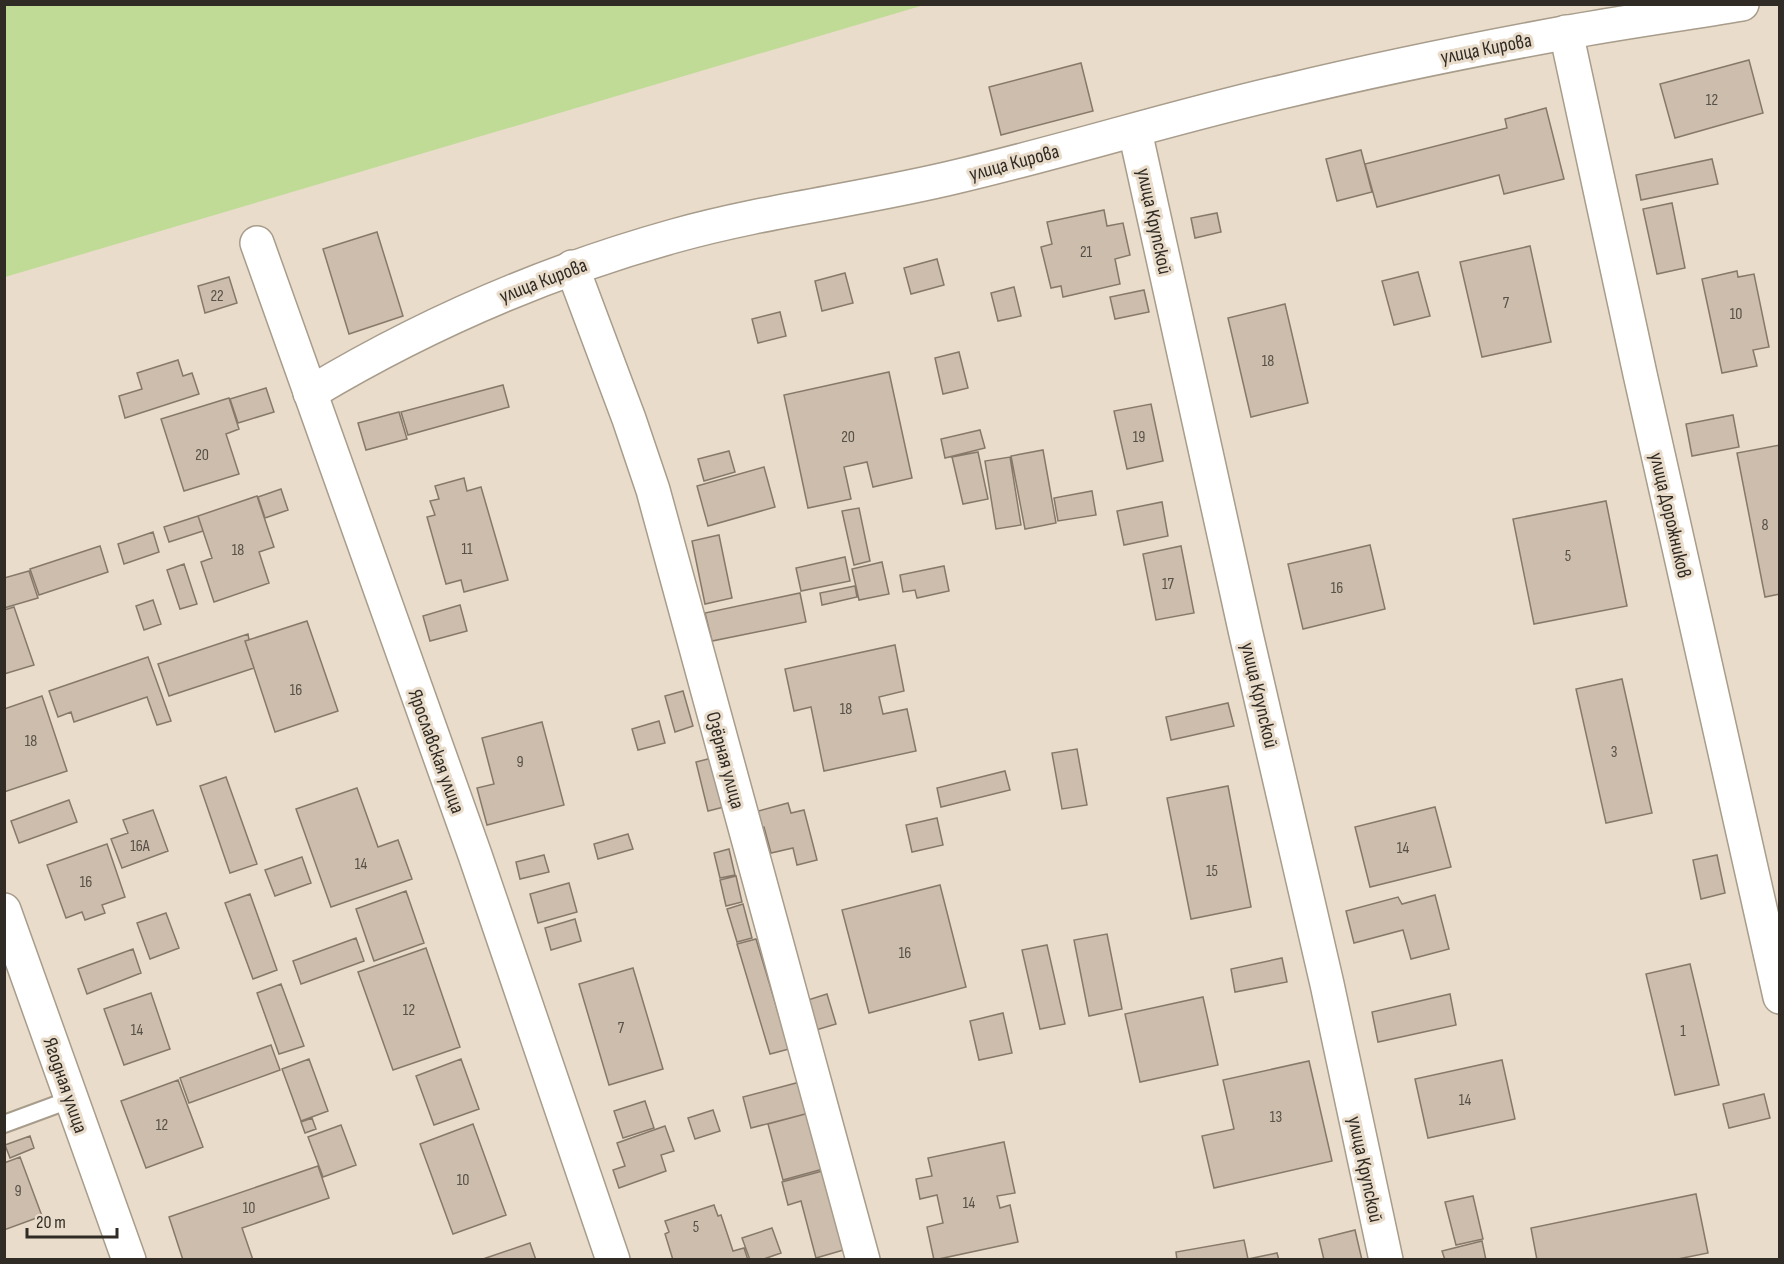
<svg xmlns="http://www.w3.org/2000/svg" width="1784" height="1264" viewBox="0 0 1784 1264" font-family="'Sofia Sans Condensed',sans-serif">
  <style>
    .green { fill: #bfdb96 }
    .building { fill: #ccbdad; stroke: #87796a; stroke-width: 1.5 }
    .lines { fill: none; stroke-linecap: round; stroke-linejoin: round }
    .service-casing { stroke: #a89c8b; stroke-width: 20 }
    .minor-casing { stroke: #a89c8b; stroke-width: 36 }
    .tertiary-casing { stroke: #a89c8b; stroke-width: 36 }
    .service { stroke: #fff; stroke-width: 16 }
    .minor { stroke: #fff; stroke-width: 33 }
    .tertiary { stroke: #fff; stroke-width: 33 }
    .labels { text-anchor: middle; stroke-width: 6; stroke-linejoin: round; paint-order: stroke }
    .number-label { font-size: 16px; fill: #575046 }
    .street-label { font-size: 20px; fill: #302b24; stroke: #e9dcca }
  </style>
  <rect width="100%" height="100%" fill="#e9dcca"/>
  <path class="green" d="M5,4h919v1l-919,272z"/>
  <path class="building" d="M1749,60l14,53 -88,25 -15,-54z
    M1081,63l12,48 -92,24 -12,-48z
    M1546,108l18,71 -60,15 -5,-19 -122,32 -12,-43 142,-36 -2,-9z
    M1361,150l11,42 -35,9 -11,-42z
    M1712,159l6,25 -77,16 -5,-25z
    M1672,203l13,65 -28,6 -14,-65z
    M1104,210l3,16 16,-3 7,32 -15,4 5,25 -57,13 -2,-11 -10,2 -10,-41 11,-3 -5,-22z
    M1217,213l4,19 -26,6 -4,-20z
    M377,232l26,84 -54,18 -26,-85z
    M1530,246l21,96 -69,15 -22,-95z
    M937,259l7,26 -33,9 -7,-26z
    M1737,271l1,6 16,-3 15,73 -16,3 4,16 -35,7 -20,-94z
    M1418,272l12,44 -36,9 -12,-44z
    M845,273l8,30 -31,8 -7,-30z
    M229,277l8,26 -32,10 -7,-27z
    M1014,287l7,29 -23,5 -7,-28z
    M1144,290l5,22 -34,7 -5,-22z
    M1285,304l23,99 -57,14 -23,-99z
    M780,312l6,24 -28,7 -6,-24z
    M959,352l9,36 -25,6 -8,-36z
    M178,360l5,16 9,-3 7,21 -74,24 -6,-22 23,-7 -5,-16z
    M889,372l23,106 -39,9 -6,-25 -23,5 7,32 -43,9 -24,-113z
    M503,385l6,22 -101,28 -7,-23z
    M266,388l8,24 -36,11 -8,-24z
    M229,398l10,31 -13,5 13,40 -55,17 -23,-72z
    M1151,404l12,57 -36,8 -13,-58z
    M399,412l8,27 -41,11 -8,-27z
    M1733,415l6,32 -47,9 -6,-32z
    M980,430l5,18 -40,10 -4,-19z
    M1780,445v149l-15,3 -28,-144z
    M1043,450l13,73 -31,6 -14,-73z
    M729,451l6,21 -31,9 -6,-22z
    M978,452l10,47 -25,5 -11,-47z
    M1010,457l11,68 -25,4 -11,-68z
    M764,467l11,40 -67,19 -11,-40z
    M464,478l3,13 14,-4 27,93 -44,12 -3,-12 -15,4 -19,-67 8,-2 -5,-14 9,-2 -4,-13z
    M281,489l7,21 -23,8 -7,-21z
    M1092,491l4,24 -38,6 -4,-23z
    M257,496l17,51 -15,5 10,31 -55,19 -13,-40 11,-4 -14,-42z
    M1606,501l21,105 -93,18 -21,-105z
    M1162,502l6,34 -44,9 -7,-34z
    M859,508l11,53 -16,4 -12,-54z
    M198,516l5,15 -34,11 -5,-15z
    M153,532l6,20 -35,12 -6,-20z
    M719,535l13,63 -27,6 -13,-63z
    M1370,545l15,64 -82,20 -15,-65z
    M100,546l8,26 -69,23 -9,-26z
    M1181,546l13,67 -38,7 -13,-66z
    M845,557l5,24 -49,10 -5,-23z
    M882,562l7,32 -30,6 -7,-31z
    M184,564l13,40 -17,5 -13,-39z
    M944,566l5,25 -32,7 -2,-8 -12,2 -3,-17z
    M29,571l9,27 -34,10v-30z
    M855,586l2,11 -35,8 -2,-12z
    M800,593l6,29 -94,19 -7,-28z
    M153,600l8,24 -17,6 -8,-24z
    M460,605l7,26 -37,10 -7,-25z
    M14,607l20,58 -30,9v-64z
    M307,621l31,90 -63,21 -30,-91z
    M248,634l1,6 -4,1 9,27 -85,28 -11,-32z
    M895,645l9,46 -25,6 4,17 24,-5 9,42 -92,20 -13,-64 -17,4 -9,-42z
    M148,657l23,64 -14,4 -10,-28 -73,25 -3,-10 -13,5 -9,-26z
    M1622,679l30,134 -46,10 -30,-134z
    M683,691l10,35 -18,6 -10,-36z
    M42,696l25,75 -63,21v-83z
    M1228,703l6,23 -63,14 -5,-23z
    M659,721l6,22 -27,7 -6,-21z
    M542,722l22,83 -77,20 -10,-37 17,-4 -12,-46z
    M1077,749l10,56 -25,4 -10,-56z
    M712,758l12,49 -16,4 -12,-49z
    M1005,771l5,19 -69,17 -4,-19z
    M226,777l31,87 -27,9 -30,-87z
    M1228,786l23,121 -60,12 -24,-121z
    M357,788l21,59 20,-7 14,39 -81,28 -35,-98z
    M69,800l8,22 -58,21 -8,-22z
    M788,803l3,10 13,-3 13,50 -20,5 -4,-17 -22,5 -7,-26 -5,1 -4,-16z
    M1435,807l16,60 -81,20 -15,-60z
    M153,810l15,41 -46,17 -11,-29 17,-6 -5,-13z
    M937,818l6,27 -31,7 -6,-27z
    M628,834l5,15 -35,10 -4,-15z
    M107,844l18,53 -23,8 3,8 -20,7 -3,-8 -16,6 -19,-53z
    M729,849l6,26 -15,3 -6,-25z
    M544,855l5,17 -29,7 -4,-17z
    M1717,855l8,38 -24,6 -8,-39z
    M302,857l9,26 -36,13 -10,-26z
    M736,876l6,26 -16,4 -6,-26z
    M569,883l8,29 -39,11 -8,-29z
    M940,885l26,102 -97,26 -27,-103z
    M406,891l18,52 -50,18 -18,-52z
    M250,894l27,76 -24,9 -28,-76z
    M1435,895l14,54 -38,10 -8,-29 -49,13 -8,-32 52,-14 4,7z
    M743,904l9,34 -15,4 -10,-33z
    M166,913l13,35 -29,11 -13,-36z
    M575,919l6,22 -30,9 -6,-22z
    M1107,934l15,75 -33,7 -15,-76z
    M356,938l8,23 -63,23 -8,-23z
    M756,939l33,110 -19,5 -33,-110z
    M1047,945l18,79 -25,5 -18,-79z
    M426,948l34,99 -67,23 -35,-98z
    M133,949l8,24 -54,21 -9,-25z
    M1282,958l5,24 -52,10 -4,-23z
    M1690,964l29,121 -44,10 -29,-121z
    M633,968l30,101 -54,16 -30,-101z
    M281,984l23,62 -25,8 -22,-61z
    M151,993l19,56 -46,16 -20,-56z
    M827,994l9,30 -20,6 -8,-30z
    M1450,994l6,31 -78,17 -6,-30z
    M1203,997l15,68 -78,17 -15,-68z
    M1003,1013l9,40 -33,7 -9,-39z
    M271,1045l9,25 -91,33 -9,-25z
    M309,1059l19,52 -27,10 -19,-52z
    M461,1059l18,50 -45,16 -18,-49z
    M1502,1060l13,59 -87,19 -13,-59z
    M1309,1061l23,100 -118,27 -12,-52 32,-7 -11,-49z
    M178,1080l25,67 -57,21 -25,-67z
    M800,1082l9,31 -58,15 -8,-31z
    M1764,1094l6,24 -41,10 -6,-24z
    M645,1101l9,27 -31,10 -9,-27z
    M713,1110l7,21 -25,8 -7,-21z
    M809,1113l14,56 -40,11 -15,-56z
    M312,1118l4,11 -11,4 -4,-11z
    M473,1124l33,91 -53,19 -33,-90z
    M341,1125l15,40 -33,12 -15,-40z
    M665,1126l9,25 -13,4 5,16 -47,17 -6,-18 12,-4 -8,-23z
    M30,1136l4,12 -24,10 -5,-13z
    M1004,1142l11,51 -18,3 3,12 10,-3 8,37 -84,18 -7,-33 16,-4 -6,-28 -17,4 -4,-20 16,-3 -4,-18z
    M20,1157l22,59 -38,14v-67z
    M318,1166l11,32 -87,30 11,32h-70l-14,-43z
    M826,1170l21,79 -31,9 -15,-57 -13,4 -6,-23z
    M1696,1194l12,59 -35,7h-136l-6,-32z
    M1473,1196l10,43 -27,6 -11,-43z
    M714,1205l4,11 3,-1 12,36 11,-3 4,12h-75l-8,-26 4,-2 -4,-11z
    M772,1228l9,25 -20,7h-11l-8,-22z
    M1355,1230l7,30h-38l-5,-21z
    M1244,1240l4,19 29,-6 2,7h-102l-1,-8z
    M1482,1241l4,19h-41l-3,-9z
    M530,1243l6,17 -53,-1z"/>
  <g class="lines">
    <defs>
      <path id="service" d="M4,1124l68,-25"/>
      <path id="minor" d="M1566,32l74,342 140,623
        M1135,131l111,503 81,350 59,276
        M257,243l218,612 138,405
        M572,267l57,152 24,71 210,770
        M4,910l125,350"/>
      <path id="tertiary" d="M310,393c115,-69 235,-121 364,-157 93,-26 191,-37 285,-60 110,-26 217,-60 327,-85 92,-22 185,-41 278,-58 59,-11 119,-19 178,-29"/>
    </defs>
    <use href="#service" class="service-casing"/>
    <use href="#minor" class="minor-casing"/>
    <use href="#tertiary" class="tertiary-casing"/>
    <use href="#service" class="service"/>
    <use href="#minor" class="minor"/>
    <use href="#tertiary" class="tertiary"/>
  </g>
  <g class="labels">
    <g class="number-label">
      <text x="1712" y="105">12</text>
      <text x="1086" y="257">21</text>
      <text x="217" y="301">22</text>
      <text x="1506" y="308">7</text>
      <text x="1736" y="319">10</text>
      <text x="1268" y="366">18</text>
      <text x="848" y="442">20</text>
      <text x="1139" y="442">19</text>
      <text x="202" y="460">20</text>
      <text x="1765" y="530">8</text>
      <text x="467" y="554">11</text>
      <text x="238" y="555">18</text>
      <text x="1568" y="561">5</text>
      <text x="1168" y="589">17</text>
      <text x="1337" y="593">16</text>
      <text x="296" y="695">16</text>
      <text x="846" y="714">18</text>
      <text x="31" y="746">18</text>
      <text x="1614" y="757">3</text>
      <text x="520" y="767">9</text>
      <text x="140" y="851">16А</text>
      <text x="1403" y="853">14</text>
      <text x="361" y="869">14</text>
      <text x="1212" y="876">15</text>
      <text x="86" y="887">16</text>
      <text x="905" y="958">16</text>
      <text x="409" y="1015">12</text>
      <text x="621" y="1033">7</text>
      <text x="137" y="1035">14</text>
      <text x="1683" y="1036">1</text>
      <text x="1465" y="1105">14</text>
      <text x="1276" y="1122">13</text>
      <text x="162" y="1130">12</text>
      <text x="463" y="1185">10</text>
      <text x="18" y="1196">9</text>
      <text x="969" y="1208">14</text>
      <text x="249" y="1213">10</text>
      <text x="696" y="1232">5</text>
    </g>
    <g class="street-label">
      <text transform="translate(1486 48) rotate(-11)" y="7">улица Кирова</text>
      <text transform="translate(1014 162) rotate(-15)" y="7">улица Кирова</text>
      <text transform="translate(1155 221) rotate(78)" y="7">улица Крупской</text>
      <text transform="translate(543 280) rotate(-21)" y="7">улица Кирова</text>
      <text transform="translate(1671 515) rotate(77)" y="7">улица Дорожников</text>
      <text transform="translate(1260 695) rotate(77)" y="7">улица Крупской</text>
      <text transform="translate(437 751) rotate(70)" y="7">Ярославская улица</text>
      <text transform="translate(726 760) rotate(75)" y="7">Озёрная улица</text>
      <text transform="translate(66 1085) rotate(71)" y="7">Ягодная улица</text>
      <text transform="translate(1366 1169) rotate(78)" y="7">улица Крупской</text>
    </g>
  </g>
  <rect width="1784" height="1264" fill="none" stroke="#302b24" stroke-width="12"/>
  <path d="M27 1228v9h90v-9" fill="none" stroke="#302b24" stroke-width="3"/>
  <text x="36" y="1228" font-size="18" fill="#302b24" stroke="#e9dcca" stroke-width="4.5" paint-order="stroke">20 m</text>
</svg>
